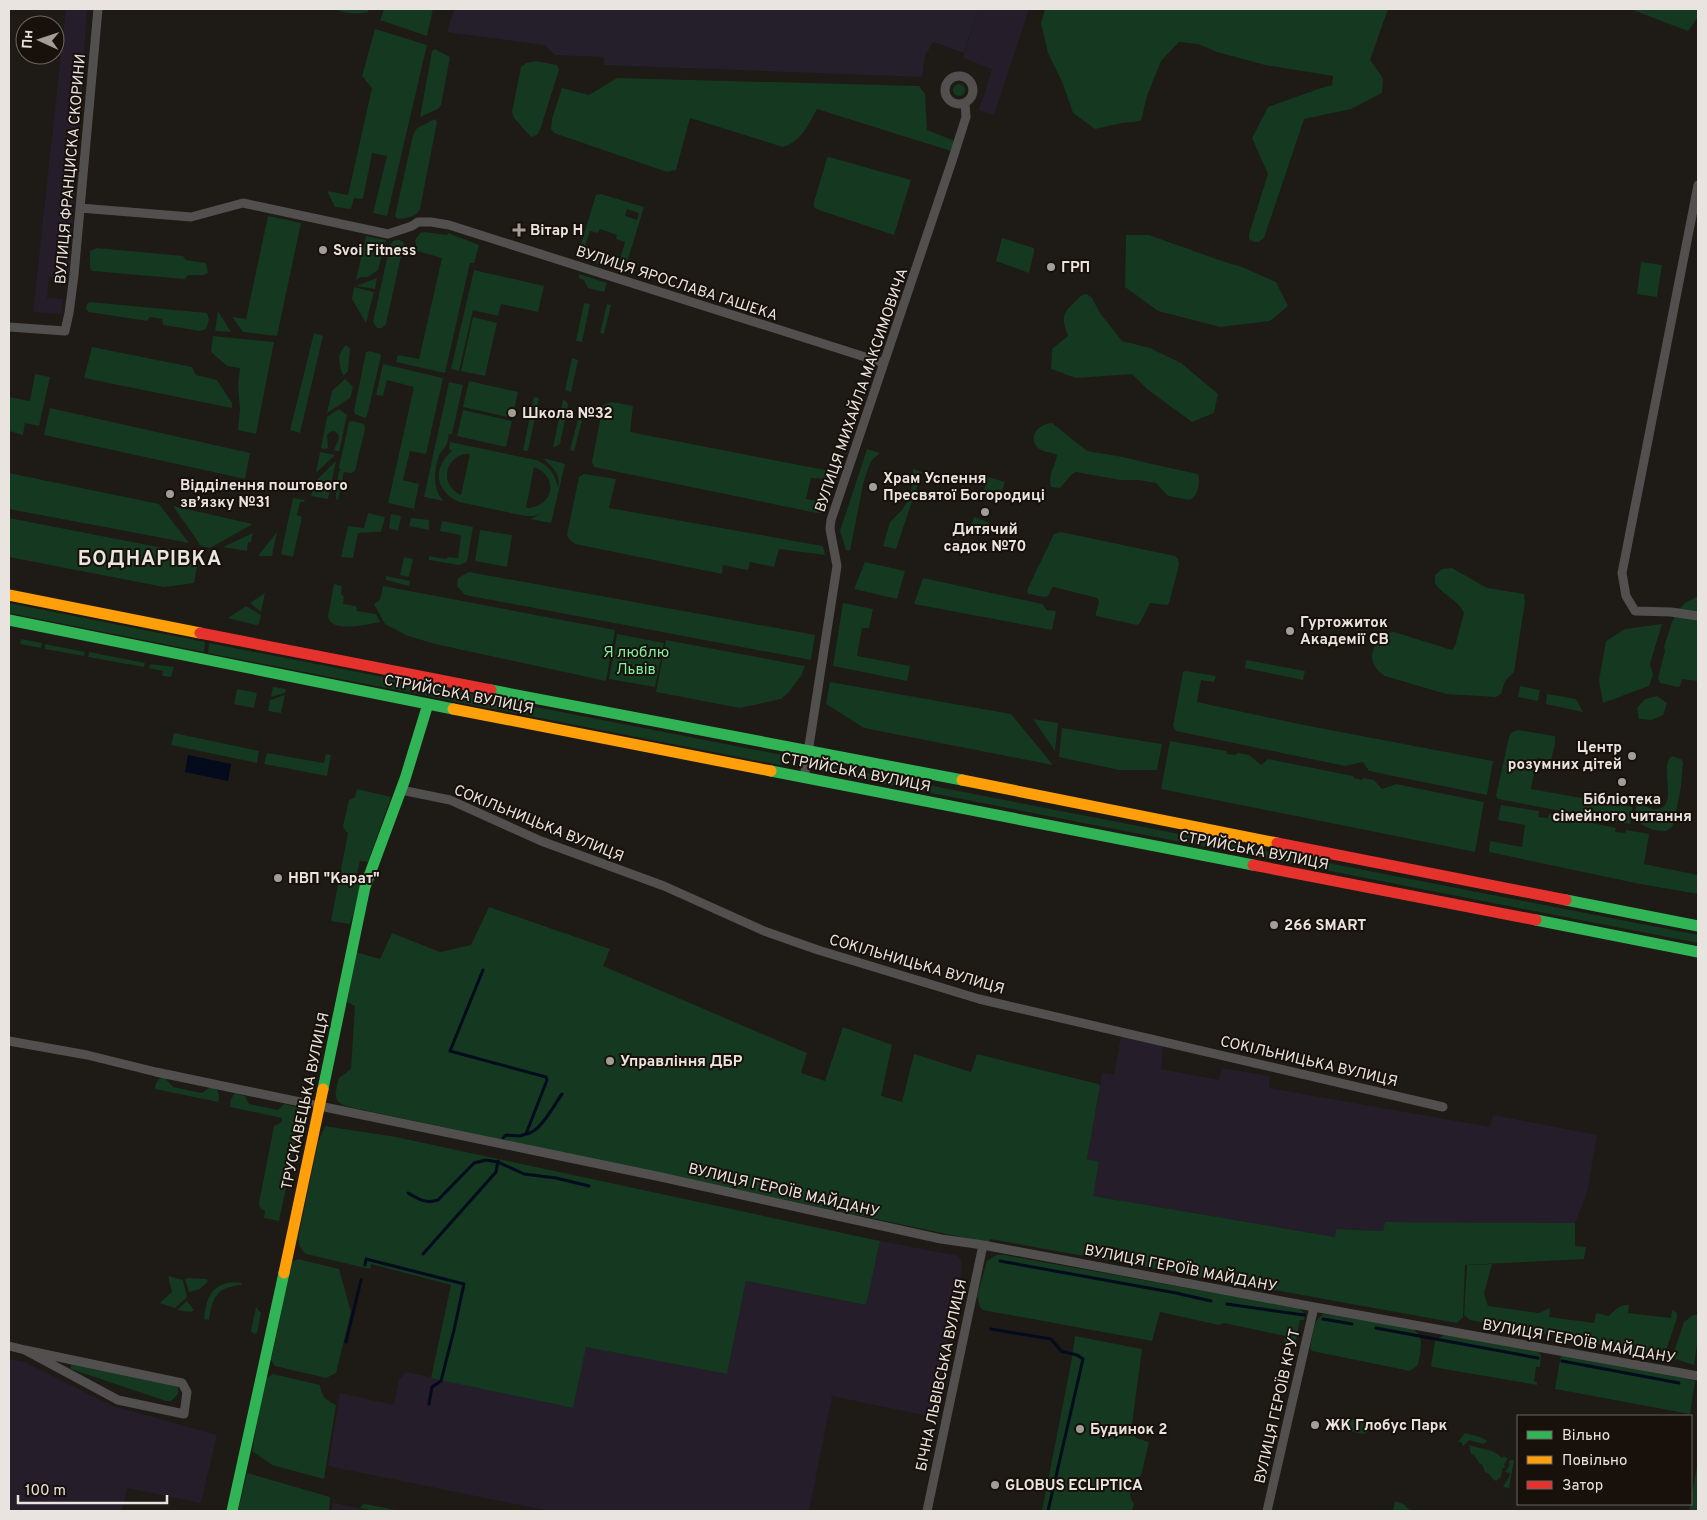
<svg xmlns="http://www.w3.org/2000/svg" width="1707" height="1520" viewBox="0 0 1707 1520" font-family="Overpass,sans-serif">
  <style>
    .industrial { fill: #261d2a }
    .medical { fill: #251e2b }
    .green { fill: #143820; fill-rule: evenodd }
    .water { fill: #030b1c }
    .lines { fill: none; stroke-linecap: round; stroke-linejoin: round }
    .stream { stroke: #030b1c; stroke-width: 3 }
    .street { stroke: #52504f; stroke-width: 9 }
    .fast { stroke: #30b455; stroke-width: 11 }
    .slow { stroke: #ff9f0a; stroke-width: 11 }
    .jam { stroke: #e5322d; stroke-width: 11 }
    .poi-dot { fill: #a39d99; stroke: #18110b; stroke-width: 2 }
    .labels { text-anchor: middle; stroke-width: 4; stroke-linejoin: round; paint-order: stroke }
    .street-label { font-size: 15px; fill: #eae4e0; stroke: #18110b }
    .poi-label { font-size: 15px; font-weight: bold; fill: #eae4e0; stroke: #18110b; text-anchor: start }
    .park-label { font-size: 15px; fill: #7ef09e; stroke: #18110b }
    .district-label { font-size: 20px; font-weight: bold; letter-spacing: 1px; fill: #eae4e0; stroke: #18110b }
  </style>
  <rect width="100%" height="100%" fill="#1e1a16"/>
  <path class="industrial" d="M66,9h21l-18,265 -4,4 -16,-1 -2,21 16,1 -2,15 -28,-2z
    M978,9h51l-35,106 -15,-5 13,-41 -29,-11z
    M1121,1036l42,10 -2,23 58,11 3,-12 48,8 -1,12 221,39 3,-12 104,20 -10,58 -12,30 -190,-1 -1,9 -47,-2 -2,8 -243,-41 7,-34 -12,-3 13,-73 2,-13 12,2z
    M880,1241l73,14 5,1 3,5 1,8 -29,148 -101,-21 -23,115h-259l-222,-45 12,-73 54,12 5,-26 8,-7 165,36 14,-62 141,28 19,-93 120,24z
    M9,1359l16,3 88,44 104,29 -16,68 -74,-15 -5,23h-113z
    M333,1503l41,8h-42z"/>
  <path class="medical" d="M454,9h524l-14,44 -31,-11 -8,14 -3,21 -318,-12v-8l-49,-2 -11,-10 -97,-13z"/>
  <path class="green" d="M333,9h36l-1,3c-13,3 -23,1 -35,-3z
    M384,9h49l-6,27 -47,-16z
    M1045,9h343l-18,51 13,18 -1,15 -31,16 -47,10 -40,119 -5,4h-5l-5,-3v-5l19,-60 -16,-36 16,-31 53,-19 11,-3 1,-9 -68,-11 -48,-13 -19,-8 -19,-2 -18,19 -14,35 -6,25 -19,2 -27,6 -22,-16 -10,-29 -15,-31 -7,-30z
    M1630,9h68v8l-10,14z
    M375,29l52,16 -40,171 -14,-3 14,-57 -15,-3 -9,46 -9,-1 -3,11 -16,-2 -8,-16 21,4 24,-107 -10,-12z
    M435,49l15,8 -9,48 -3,4 -18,8 12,-66z
    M536,61l21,4 2,5 -19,60 -3,5 -6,2 -17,-19 -2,-6 9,-45 5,-4z
    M617,78l302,8 6,8 2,36 28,11 -4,10 -134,-42c-9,16 -15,32 -34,38l-93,-29 -14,52 -9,2 -113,-39 -3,-4 1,-10 10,-31 27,7z
    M953 90a6 6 0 1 1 12 0a6 6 0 1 1-12 0Z
    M435,119l2,3 -17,87c-3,8 -14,9 -22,10l-3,-3 18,-81 4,-7z
    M829,157l82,23 -17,55 -75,-25 -5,-3v-5l13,-44z
    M601,194l43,13 -20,65 -7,-2 8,-28 -9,-3 1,-4 -17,-6 -2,4 -8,-2 -5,15 7,3 -4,12 -11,-4 19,-62zM627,209l12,4 -2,7 -12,-4z
    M268,216l33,7 -24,113 -34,-4 -11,-15 14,2z
    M425,232l22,3 1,-2 31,12 -5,18h-4l-25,110 -49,-11 2,-7 21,4 23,-101 -25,-7 -2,-11 5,-7z
    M1126,235h23l73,26 20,6 34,15 12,24 -18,15 -50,6 -62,-16 -33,-24z
    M366,236l20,4 -8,30 -10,7h-7l-5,3z
    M1002,238l32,10v4l-5,21 -33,-12z
    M399,240l5,3 -1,4 -17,77 -4,4h-5l-4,-6 17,-77 3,-4z
    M97,248l86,8 3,4 20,3 2,10 -4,2h-16l-3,4 -93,-8 -2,-3v-17z
    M596,250l13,4 -4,12 -13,-4z
    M1641,262l21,3 -5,32 -20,-3z
    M474,270l70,16 -6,26 -37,-8 -3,12 -25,-6 -14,61 -8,-2z
    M579,274l28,9 -3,9 -16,-4 -4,-8 -5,-2z
    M377,278l-2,11 -19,-3z
    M354,287l20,5 -8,31 -14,-24z
    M1087,294l5,4 8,15 22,28 28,7 31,15 37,31 -4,19 -22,9 -45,-33 -15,-15 -56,4 -25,-9 1,-20 16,-13c-9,-24 -3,-24 14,-41z
    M90,302l117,11 2,7 -3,9 -6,2 -37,-6 -1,-6 -12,-2 -3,4 -58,-9 -3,-3 1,-5z
    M584,303l6,1 -8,38 -6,-1z
    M607,304l4,1 -7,29 -4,-1z
    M218,311l13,21 -16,-1z
    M473,317l24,6 -12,53 -24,-5z
    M314,333l9,3 -23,97 -10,-3z
    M213,336l61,6 -18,92 -18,-4 2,-21 -2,-23 2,-18 -13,-2 -16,-14z
    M346,345l4,4 -2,22 -5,5c-4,-12 -7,-22 3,-31z
    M92,347l100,20 4,8 21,5 15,23v5l-148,-30z
    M369,351l11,3 1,2 -14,60 -2,2 -10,-4 -1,-3 12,-59z
    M572,358l6,2 -7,32 -6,-2z
    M383,364l60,14 -17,76 -16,-3 -7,29 16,4 -5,25 -26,-6 26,-116 -27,-7 -4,16 -7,-1z
    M35,374l15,3 -11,49 -14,-3 -2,12 -14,-4v-34l21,4z
    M345,379l8,8 -3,11 -23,15 5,-22z
    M469,381l49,11 -6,26 -49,-11z
    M449,382l14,3 -11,49h-3c-1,3 -1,9 -3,12 -2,3 -5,5 -7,10 -5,14 -7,34 5,45l-20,-4z
    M534,397l5,1 -11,53 -5,-1z
    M563,400l3,1 2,4 -8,39 -5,3h-2z
    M612,402l21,4 -3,26 205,40 -3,7 -21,-1 -5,21 18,3 -1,11h-6l-223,-46 -2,-5 11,-57z
    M50,408l200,45 -5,26 -201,-44z
    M581,408l4,1 -11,42 -4,-1z
    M339,409l8,6 -8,37 -5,-2 5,-12 -1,-4 -4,-3 -4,1 -3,3 1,12 -2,2 -5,-1 6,-31z
    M463,410l49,11 -6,26 -49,-11z
    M352,421l12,3 1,5 -10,42 -4,2 -7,-1 -6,28 -2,-1v-6l-1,-1 4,-21h2l-2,-4 10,-45z
    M1052,423l35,28 36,6 33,8 42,9c3,8 0,21 -8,26l-22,-4 -12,-13 -18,-3h-18l-44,-8 -4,2 -12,14 -9,-1c-4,-12 5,-21 6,-32 -6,-3 -15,-3 -19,-7 -11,-12 1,-24 14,-25z
    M450,442l86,18c14,6 19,14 22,28 3,-14 -5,-20 -15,-30l22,6 -14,59 -21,-4 12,-6 -8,3h-9l-66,-14c-24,-11 -27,-34 -7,-51l-3,-2zM463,454h7l-9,41c-20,-9 -18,-33 2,-41zM534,467c26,10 19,41 -8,41z
    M867,449l13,4 -9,8 -7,19 -14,71 -4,-1 -6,-19z
    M320,452l15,3 -19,18z
    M336,461l-8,38 -17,-3 3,-13z
    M913,469l9,3 -26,77 -13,-3 7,-24 12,-12 7,-11 4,-16z
    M9,473l150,31 30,39 -180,-34z
    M584,474l32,5 -7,29 214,38 2,9 -46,-6 -5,18 -24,-5 -2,8 -25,-5 -1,9 -147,-30 -5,-4 -3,-5 12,-58z
    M988,477l17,5 -6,17 -16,-6z
    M293,498l12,2 -1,2h-4l-3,13 5,2 -9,40 -12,-3z
    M173,506l80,18 -43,24 -9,-2z
    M368,513l17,4 -4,15c-8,-1 -14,1 -23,1l-5,25 -12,-1 7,-31 16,2z
    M391,514l10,2 -3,15 -9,-3z
    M974,517l15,6 -4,13 -16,-5z
    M9,518l190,37 -5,28 -30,4 -155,-30z
    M411,518l18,2v10l-20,-4z
    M442,521l31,6 -6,35 -8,3 -30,-5v-4l17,3 2,-2 10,1 3,-23 -21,-4z
    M480,530l32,5 -5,32 -32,-6z
    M277,532l-5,24h-14z
    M1061,532l114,24 3,3 1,6 -10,38 -2,2 -17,-2 -10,20 -3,2 -41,-9v-4l3,-10 -2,-4 -43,-11 -2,1 -4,8 -3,1 -17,-3 -1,-4 27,-56z
    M253,533l-2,9h-3l-1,9 -24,-4z
    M404,557l9,2 -4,18 -9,-2z
    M865,562l40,9 -8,28 -43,-10z
    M1452,568l35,20 37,6 1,8 -11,70 -9,9 -4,13 -5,3 -50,-3 -61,-18c-19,-12 -14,-26 -4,-42l13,-2 58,18 3,-4 9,-33c-6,-14 -21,-17 -29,-30v-8l7,-6z
    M469,572l346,63 -4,25 -346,-65 -8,-9 1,-8z
    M386,576l24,5 -1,5 -23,-6z
    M923,578l119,26 5,6 9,1 -4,19 -138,-26z
    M334,584l8,2 -1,8 3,3 -1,7 13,2 1,5 19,3 4,8c-11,2 -50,12 -52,-6z
    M383,586l232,44 -9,51 -171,-37 -27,-8 -23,-12 -11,-20 6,-4z
    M265,593l-4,19 -11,-9z
    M1696,597l2,2v82l-16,-2 -2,7 -2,1 -18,-4 -2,-5 7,-27 -1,-4 8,-25 2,-3 1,-6 10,-10z
    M9,603l196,39 -1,10 -195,-39z
    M843,603l30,6 -4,19h-7l-5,28 53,10 -3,15 -74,-15z
    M246,606l15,9 -2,9 -3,1 -28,-7z
    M1662,624l-12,40 3,11 -4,11 -46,17 -4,-23 7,-39 19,-12z
    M617,634l47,9 -9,44 -46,-8z
    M21,639l21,4 -1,5 -21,-4z
    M666,640l139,26 -4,10 -13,17 -7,6 -41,9 -84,-16z
    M209,643l578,113 -2,10 -577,-113z
    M45,644l40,8 -1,4 -39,-7z
    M89,652l56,11 -1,4 -56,-10z
    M1246,660l59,11 -2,9 -58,-12z
    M150,664l24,3 -3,10 -9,-1 1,-5 -14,-3z
    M1186,671l30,5 -2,6 -13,-2 -4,22 102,22 194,37 -6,34 -118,-24 -6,-9 -18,4 -169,-35 -3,-5 10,-54z
    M830,682l181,32 42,51 -189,-37 -38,-24z
    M1520,686l20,4 -2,11 -20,-4z
    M273,687l13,2 -1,4 -14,4z
    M237,689l20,4 -3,15 -20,-4z
    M1547,694l29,5 7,13 -37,-8z
    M285,695l-4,18 -13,-2 2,-11z
    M1657,696l10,7 -4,12 -11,5 -13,-1 -2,-11 8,-9z
    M1033,719l25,4 -3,28z
    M1062,728l100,16 -5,26h-38l-60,-13z
    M1518,730l37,6v8l-4,16 -14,-2 -6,31 101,18v7l-2,10 -132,-25 -2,-3 13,-59 3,-5z
    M174,733l85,18 -2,12 -86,-18z
    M1170,741l56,10 1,3 8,1 3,-2 11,2 12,10 7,-6 85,17 1,2 8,2 1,-2 11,2 8,9 14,-5 88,18 -9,50 -314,-63z
    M267,753l57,10 2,-9 5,1 -4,21 -63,-12z
    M1672,756l9,3 2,3 -2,25 -7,35 -2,5 -6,4c-13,0 -24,-3 -31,-15l1,-8 3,-3c7,0 11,5 19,4 21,-3 0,-44 14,-53z
    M820,764l878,171v8l-880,-172 -2,-5z
    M357,789l34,8 -23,65 -8,-1 -5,21 8,2 -13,40 -19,-3 17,-88 -3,-2 -2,-5 6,-26 6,-3z
    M1501,805l38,6 -1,6 10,1 1,-4 67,14 -1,4 10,1 1,-3 23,4 -5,30 54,11v19l-58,-10 -151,-32 1,-11 32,6 3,-22 -27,-5z
    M489,907l121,42 -7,17 204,87 -6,20 24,8 18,-54 49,18 -11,51 21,6 12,-48 57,18 6,-18 121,30 2,2 -13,73 12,3 -6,34 242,41 1,-8 47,2 2,-9 190,1v23l11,1 -2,12 -119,6 -2,52 -6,6 -467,-84 -1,4 -640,-136c-18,-5 -14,-13 -10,-29l12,-9 4,-63 -8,-4 9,-50 24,7 12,-26 48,19 31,-7z
    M164,1077l9,10 29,6 7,-5h6c4,3 5,9 3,14l-63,-13c0,-6 3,-11 9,-12z
    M235,1093l10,3 4,8 29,6 6,-6 17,4 1,2 -23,111 -15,-3 1,-7 -5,-3 -1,-5 15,-77 8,-4v-4l-52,-11 1,-8z
    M325,1126l71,11 484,104 -14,64 -120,-24 -19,93 -141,-27 -13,61 -142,-30 20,-93 -80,-21 -1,5 -64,-15c-5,-4 -7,-8 -8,-15l20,-97z
    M997,1255h7l295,53 6,6 -1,6h-4l-4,20 -9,4 -3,-1 1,-7 -61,-13 -5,2 -59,-13 -8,29 -169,-31 -3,-3 -3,-11 10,-35z
    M298,1259l41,10 12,43 -15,61 -10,5 -51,-12 -4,-6 21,-98z
    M1492,1264l-8,30 4,12 51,7 11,-5 -1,9 45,6 2,-10 13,3c6,-6 11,-12 20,-11l-1,8 43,5 1,-8 5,3v5l-13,38 -194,-36 -6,-5 3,-50z
    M168,1276l15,4 4,17 -12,11 -15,-5 12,-11z
    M188,1278l18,1 2,2 -8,8 -11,3 -4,-13z
    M233,1282l9,1 -1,2c-25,3 -28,11 -32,35l-5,-1c3,-21 6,-34 29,-37z
    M187,1301l7,9 -3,2 -14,-2z
    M256,1307l5,6 -4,20 -3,1 -3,-3z
    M1324,1314l88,14c14,10 8,22 6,37l-8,6 -98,-20 -2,-3c3,-11 3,-30 14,-34z
    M1693,1315h5v23l-4,27 -22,-7 12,-36z
    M1445,1334l92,16 4,5 -1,12h-4l-2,14 3,1v3l-105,-18 -1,-1 4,-25z
    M1075,1336l67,13 -10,75 1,10 3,4 13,4 -8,34 -12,4 2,19 3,5 -2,7h-90l30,-153z
    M1561,1355l132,25 2,1 -5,33 -135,-25z
    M71,1364l101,20 6,3v7l-7,7h-5l-95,-32z
    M273,1374l47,11c1,11 6,15 16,20l-12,74 -52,-14 -20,-14 13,-72z
    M1346,1418l21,4 4,5v3l-7,4 -21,-4 -3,-4 1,-4z
    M1465,1433l15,4 8,4 -5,3 -14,-4 -6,6 -2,-4h-3z
    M1469,1445c14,5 23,3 33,13l2,-2 4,3 -4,5 1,3 -3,2 -1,8 -5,4c-5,-2 -5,-7 -11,-9l-3,-8h-2l-6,-9 -3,-1z
    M1510,1460h4l-5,28 -6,-1 7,-12v-2l-5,-1 5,-7 -1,-3z
    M1698,1461v50h-9z
    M247,1473l83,24 -1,14h-91z
    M1395,1501l8,3 8,7 -18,-1z
    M365,1504l35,7h-26l-14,-3 2,-3z"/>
  <path class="water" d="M188,755l43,9 -3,17 -43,-9z"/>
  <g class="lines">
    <path class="stream" d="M483,970l-33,81 96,26 1,3 -21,54 -6,2 -14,-1 -3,3
      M526,1134c14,-1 28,-29 36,-40
      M408,1193c10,6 18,11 30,7l36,-37 12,-3 12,2 26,12 32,4 33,8
      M423,1254l73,-82 2,-11
      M1000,1261l176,32 35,8
      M365,1265l1,-6 98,25 -10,46 -13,51 -9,6 -3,17
      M1227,1304l77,11
      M1323,1319l29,5
      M1376,1328l162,30
      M991,1329l60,10 10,12 16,4 6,4 -35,152
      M346,1342l15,-62
      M1562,1361l117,22"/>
    <path class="street" d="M945 90a14 14 0 1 1 28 0a14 14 0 1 1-28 0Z
      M1698,185l-76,388 4,23 9,15 36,1 27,4
      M80,208l111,9 52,-14 145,31 24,-8 6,-4h13l18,3 435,138
      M9,327l56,4 4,-18 5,-38 24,-266
      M804,778l33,-212 -7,-37 1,-9 121,-359 14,-44 -1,-14
      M401,790l49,10 91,41 123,45 100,45 54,19 161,49 464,108
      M9,1041l78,14 69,17 505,105 280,62 42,6 331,62 384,69
      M9,1346l16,4 93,50 66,14 3,-22 -5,-9 -157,-33
      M927,1511l56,-266
      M1267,1511l47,-204"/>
    <path class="fast" d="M9,620l444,89
      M491,690l471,90
      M771,771l482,94
      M1566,900l132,26
      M1536,920l162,32
      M323,1089l42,-202 40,-108 23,-75
      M232,1511l52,-238"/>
    <path class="slow" d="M9,595l191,38
      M453,709l318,62
      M962,780l315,63
      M284,1273l39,-184"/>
    <path class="jam" d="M200,633l291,57
      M1277,843l289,57
      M1253,865l283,55"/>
  </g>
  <g class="poi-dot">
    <path d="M516.5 222.5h5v5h5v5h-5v5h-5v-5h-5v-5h5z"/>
    <circle cx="323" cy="250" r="5"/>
    <circle cx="1051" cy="267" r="5"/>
    <circle cx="512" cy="413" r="5"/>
    <circle cx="873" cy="487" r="5"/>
    <circle cx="170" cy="494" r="5"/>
    <circle cx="985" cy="512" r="5"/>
    <circle cx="1290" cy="631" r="5"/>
    <circle cx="1632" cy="756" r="5"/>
    <circle cx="1622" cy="782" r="5"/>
    <circle cx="278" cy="878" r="5"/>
    <circle cx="1274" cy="925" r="5"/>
    <circle cx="610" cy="1061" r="5"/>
    <circle cx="1315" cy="1425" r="5"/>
    <circle cx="1080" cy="1429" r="5"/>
    <circle cx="995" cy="1485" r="5"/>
  </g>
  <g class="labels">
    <g class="street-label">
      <text transform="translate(70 169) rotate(-85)" y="5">ВУЛИЦЯ ФРАНЦИСКА СКОРИНИ</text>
      <text transform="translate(677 283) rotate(18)" y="5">ВУЛИЦЯ ЯРОСЛАВА ГАШЕКА</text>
      <text transform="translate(861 390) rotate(-71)" y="5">ВУЛИЦЯ МИХАЙЛА МАКСИМОВИЧА</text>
      <text transform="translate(459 694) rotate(11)" y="5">СТРИЙСЬКА ВУЛИЦЯ</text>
      <text transform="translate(856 772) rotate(11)" y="5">СТРИЙСЬКА ВУЛИЦЯ</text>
      <text transform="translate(539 823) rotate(22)" y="5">СОКІЛЬНИЦЬКА ВУЛИЦЯ</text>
      <text transform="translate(1254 850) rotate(11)" y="5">СТРИЙСЬКА ВУЛИЦЯ</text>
      <text transform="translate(917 964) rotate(16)" y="5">СОКІЛЬНИЦЬКА ВУЛИЦЯ</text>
      <text transform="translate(1309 1061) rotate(13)" y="5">СОКІЛЬНИЦЬКА ВУЛИЦЯ</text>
      <text transform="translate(305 1101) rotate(-78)" y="5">ТРУСКАВЕЦЬКА ВУЛИЦЯ</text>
      <text transform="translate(784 1190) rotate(13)" y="5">ВУЛИЦЯ ГЕРОЇВ МАЙДАНУ</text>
      <text transform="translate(1181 1268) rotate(11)" y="5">ВУЛИЦЯ ГЕРОЇВ МАЙДАНУ</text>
      <text transform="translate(1579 1341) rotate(10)" y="5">ВУЛИЦЯ ГЕРОЇВ МАЙДАНУ</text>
      <text transform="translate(941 1375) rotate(-78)" y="5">БІЧНА ЛЬВІВСЬКА ВУЛИЦЯ</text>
      <text transform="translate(1277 1406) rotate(-77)" y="5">ВУЛИЦЯ ГЕРОЇВ КРУТ</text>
    </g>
    <g class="poi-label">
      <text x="530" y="235">Вітар Н</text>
      <text x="333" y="255">Svoi Fitness</text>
      <text x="1061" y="272">ГРП</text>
      <text x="522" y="418">Школа №32</text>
      <text x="883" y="483">Храм Успення<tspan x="883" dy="17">Пресвятої Богородиці</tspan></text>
      <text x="180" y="490">Відділення поштового<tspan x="180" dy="17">зв’язку №31</tspan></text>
      <text x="985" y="534" text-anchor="middle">Дитячий<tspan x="985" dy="17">садок №70</tspan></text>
      <text x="1300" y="627">Гуртожиток<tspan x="1300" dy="17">Академії СВ</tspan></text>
      <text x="1622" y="752" text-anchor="end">Центр<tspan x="1622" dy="17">розумних дітей</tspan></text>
      <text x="1622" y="804" text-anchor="middle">Бібліотека<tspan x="1622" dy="17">сімейного читання</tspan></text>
      <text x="288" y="883">НВП "Карат"</text>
      <text x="1284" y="930">266 SMART</text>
      <text x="620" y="1066">Управління ДБР</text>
      <text x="1325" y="1430">ЖК Глобус Парк</text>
      <text x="1090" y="1434">Будинок 2</text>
      <text x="1005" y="1490">GLOBUS ECLIPTICA</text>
    </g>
    <g class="park-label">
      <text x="636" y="657">Я люблю<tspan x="636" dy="17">Львів</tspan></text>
    </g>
    <g class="district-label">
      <text x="150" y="565">БОДНАРІВКА</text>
    </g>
  </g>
  <rect width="1707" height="1520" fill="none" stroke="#eae4e0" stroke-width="20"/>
  <rect x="1517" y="1415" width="175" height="90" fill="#18110b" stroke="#6c6560"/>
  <rect x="1527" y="1431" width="25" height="8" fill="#30b455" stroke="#6c6560"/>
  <text x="1562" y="1440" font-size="15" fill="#eae4e0">Вільно</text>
  <rect x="1527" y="1456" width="25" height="8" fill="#ff9f0a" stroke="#6c6560"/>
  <text x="1562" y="1465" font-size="15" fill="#eae4e0">Повільно</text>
  <rect x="1527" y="1481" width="25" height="8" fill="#e5322d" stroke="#6c6560"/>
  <text x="1562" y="1490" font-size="15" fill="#eae4e0">Затор</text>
  <g transform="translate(40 40) rotate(273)"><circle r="24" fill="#18110b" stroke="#6c6560"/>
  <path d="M0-4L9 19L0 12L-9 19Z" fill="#a39d99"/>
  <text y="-8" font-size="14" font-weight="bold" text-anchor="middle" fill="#eae4e0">Пн</text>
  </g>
  <path d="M18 1495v8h149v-8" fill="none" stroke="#eae4e0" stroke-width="2.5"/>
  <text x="25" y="1495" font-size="15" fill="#eae4e0" stroke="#18110b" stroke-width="4" paint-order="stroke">100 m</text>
</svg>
